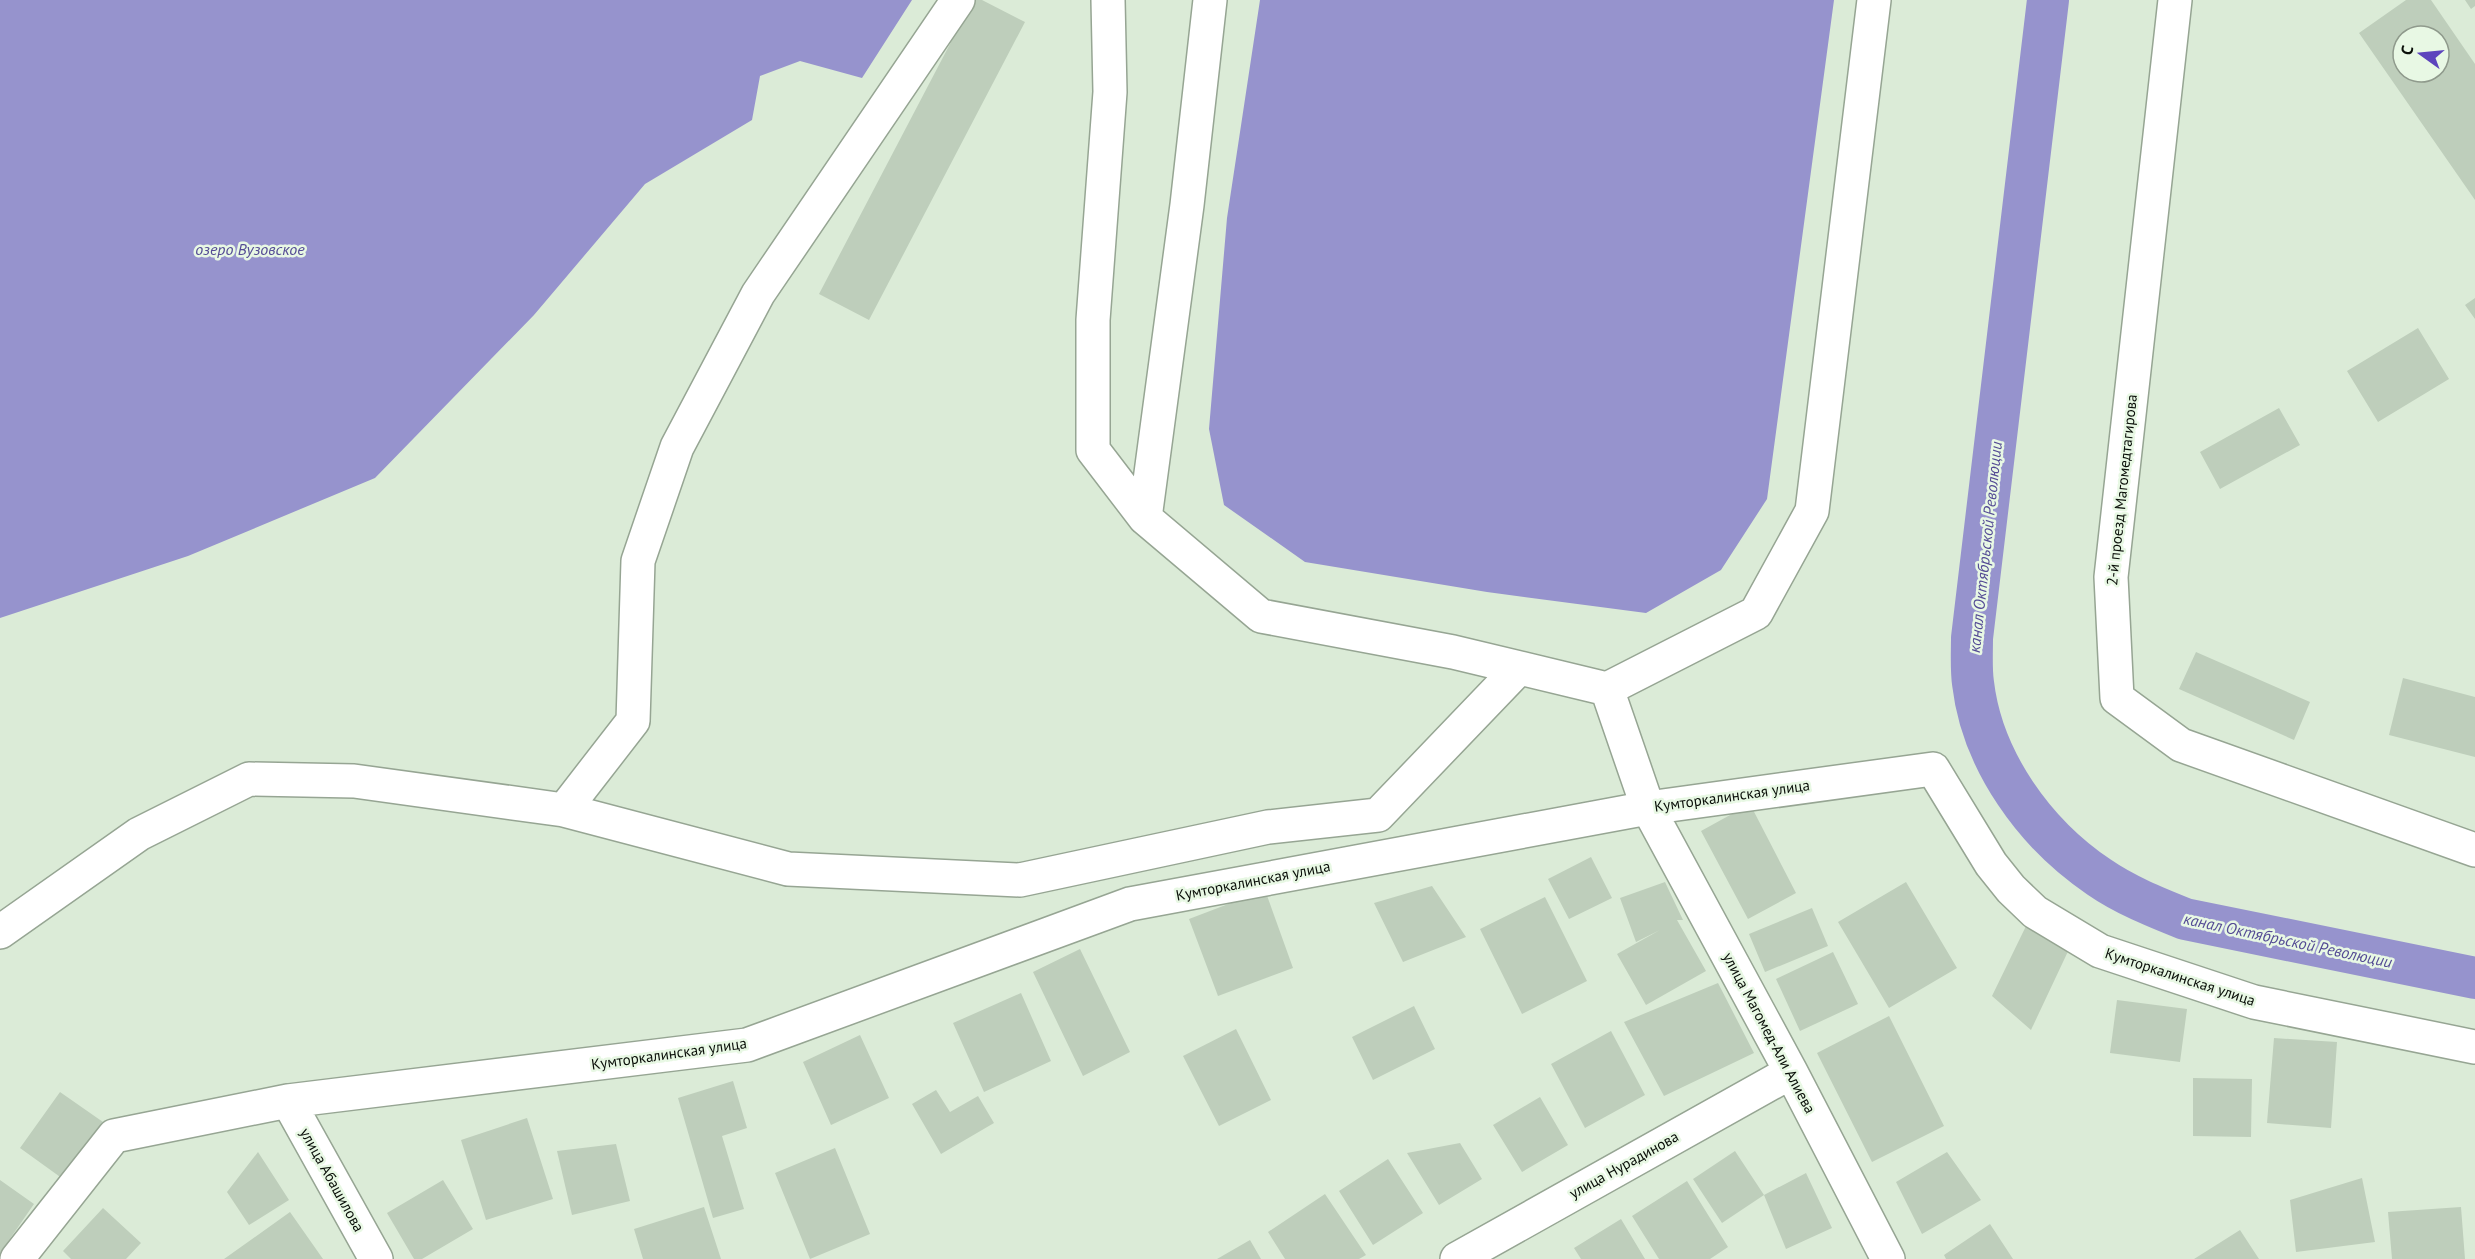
<svg xmlns="http://www.w3.org/2000/svg" width="2475" height="1259" viewBox="0 0 2475 1259" font-family="'PT Sans',sans-serif">
  <style>
    .water { fill: #9693cd }
    .lines { fill: none; stroke-linecap: round; stroke-linejoin: round }
    .canal { stroke: #9693cd; stroke-width: 42 }
    .building { fill: #becebb; fill-rule: evenodd }
    .minor-casing { stroke: #96a593; stroke-width: 36 }
    .minor { stroke: #fff; stroke-width: 33 }
    .labels { text-anchor: middle; stroke-width: 5; stroke-linejoin: round; paint-order: stroke }
    .street-label { font-size: 15px; fill: #090e08; stroke: #e8f8e4 }
    .water-label { font-size: 16px; font-style: italic; fill: #544b94; stroke: #e8f8e4 }
  </style>
  <rect width="100%" height="100%" fill="#dbebd7"/>
  <path class="water" d="M0,0h912l-50,78 -62,-17 -40,15 -8,44 -107,64 -111,131 -159,163 -187,78 -188,62z
    M1260,0h574l-67,499 -46,71 -75,43 -159,-21 -182,-30 -81,-57 -15,-76 18,-211z"/>
  <g class="lines">
    <path class="canal" d="M2048,0l-76,638c0,15 -1,31 1,45 9,78 62,151 126,194 26,18 56,30 86,42l290,59"/>
  </g>
  <path class="building" d="M973,0h9l43,22 -156,298 -50,-26z
    M2406,0h25l44,64v136l-116,-167zM2403,36h36v36h-36z
    M2465,0h10v6l-4,3z
    M2475,298v21l-10,-14z
    M2418,328l31,51 -71,43 -31,-51z
    M2279,408l21,37 -80,44 -20,-37z
    M2196,652l114,50 -16,38 -115,-51z
    M2403,678l72,19v60l-86,-22z
    M1750,804l46,89 -48,26 -47,-88z
    M1591,857l21,41 -43,21 -21,-40z
    M1665,882l18,38h-6l29,51 -60,34 -29,-51 43,-24 -24,12 -16,-44z
    M1906,882l51,86 -68,40 -51,-86z
    M1432,886l34,51 -63,25 -29,-59z
    M1265,890l28,78 -75,28 -29,-77z
    M1545,897l42,84 -65,33 -42,-85z
    M1812,908l16,38 -63,26 -16,-38z
    M2027,924l44,21 -40,85 -39,-34z
    M1080,949l50,103 -47,24 -50,-104z
    M1833,952l25,52 -58,27 -24,-52z
    M1718,983l36,70 -90,43 -40,-74z
    M1021,993l30,68 -67,31 -31,-69z
    M2117,1000l70,9 -7,53 -70,-9z
    M1414,1006l21,43 -62,31 -21,-43z
    M1889,1016l55,110 -72,36 -55,-109z
    M1236,1029l35,71 -52,26 -36,-70z
    M1611,1031l34,64 -60,33 -34,-64z
    M860,1035l29,63 -58,27 -28,-63z
    M2274,1038l63,4 -6,86 -64,-5z
    M2193,1078l59,1 -1,58 -58,-1z
    M733,1081l14,47 -25,8 22,73 -31,9 -35,-120z
    M936,1090l14,22 28,-16 16,27 -53,31 -29,-50z
    M60,1092l43,30 -40,57 -43,-31z
    M1540,1097l28,48 -46,27 -29,-47z
    M527,1118l26,81 -67,21 -25,-80z
    M1460,1143l22,36 -43,26 -32,-52z
    M616,1144l14,57 -58,14 -15,-64z
    M835,1148l35,86 -60,25 -35,-86z
    M1735,1151l29,44 -42,28 -29,-44z
    M258,1152l31,48 -40,25 -22,-33z
    M1947,1152l34,48 -59,34 -26,-52z
    M1388,1159l35,54 -50,32 -34,-54z
    M1806,1173l26,55 -46,21 -22,-54z
    M2362,1178l13,64 -79,10 -6,-52z
    M0,1180l34,24 -34,49z
    M443,1180l30,49 -51,30h-8l-27,-46z
    M1687,1181l41,66 -18,12h-51l-27,-43z
    M1325,1194l41,61 -7,4h-74l-17,-27z
    M704,1207l17,52h-78l-9,-30z
    M2461,1207l4,52h-73l-4,-47z
    M103,1208l38,35 -15,16h-55l-8,-8z
    M290,1212l33,47h-99z
    M1621,1219l24,40h-64l-7,-11z
    M1990,1224l23,35h-67l-2,-4z
    M2240,1230l19,29h-65z
    M1250,1240l11,19h-44z"/>
  <g class="lines">
    <defs>
      <path id="minor" d="M1108,0l2,92 -17,228v130l52,68 116,98 192,36 154,37 41,119 143,264 97,187
        M2175,0l-64,577 6,121 64,47 294,105
        M1145,518l42,-313 23,-205
        M1607,689l149,-76 56,-102 62,-511
        M564,810l69,-89 5,-160 39,-114 81,-153 200,-294
        M0,932l139,-98 110,-55 105,2 210,29 224,59 232,11 248,-53 110,-12 141,-147
        M288,1101l88,158
        M17,1259l97,-123 174,-35 459,-56 383,-141 518,-96 285,-39 58,95 20,25 24,23 65,39 154,51 221,45
        M1457,1259l334,-187"/>
    </defs>
    <use href="#minor" class="minor-casing"/>
    <use href="#minor" class="minor"/>
  </g>
  <g class="labels">
    <g class="street-label">
      <text transform="translate(2122 490) rotate(-84)" y="5">2-й проезд Магомедтагирова</text>
      <text transform="translate(1732 796) rotate(-8)" y="5">Кумторкалинская улица</text>
      <text transform="translate(1253 881) rotate(-11)" y="5">Кумторкалинская улица</text>
      <text transform="translate(2180 977) rotate(18)" y="5">Кумторкалинская улица</text>
      <text transform="translate(1769 1033) rotate(62)" y="5">улица Магомед-Али Алиева</text>
      <text transform="translate(669 1054) rotate(-8)" y="5">Кумторкалинская улица</text>
      <text transform="translate(1624 1165) rotate(-29)" y="5">улица Нурадинова</text>
      <text transform="translate(332 1180) rotate(61)" y="5">улица Абашилова</text>
    </g>
    <g class="water-label">
      <text x="250" y="255">озеро Вузовское</text>
      <text transform="translate(1985 547) rotate(-84)" y="6">канал Октябрьской Революции</text>
      <text transform="translate(2288 940) rotate(12)" y="6">канал Октябрьской Революции</text>
    </g>
  </g>
  <g transform="translate(2421 54) rotate(285)"><circle r="28" fill="#e8f8e4" stroke="#8f9a8c" stroke-width="1.5"/>
  <path d="M0-4.5L10 22L0 15L-10 22Z" fill="#5c44bd"/>
  <text y="-9" font-size="16" font-weight="bold" text-anchor="middle" fill="#090e08">С</text>
  </g>
</svg>
